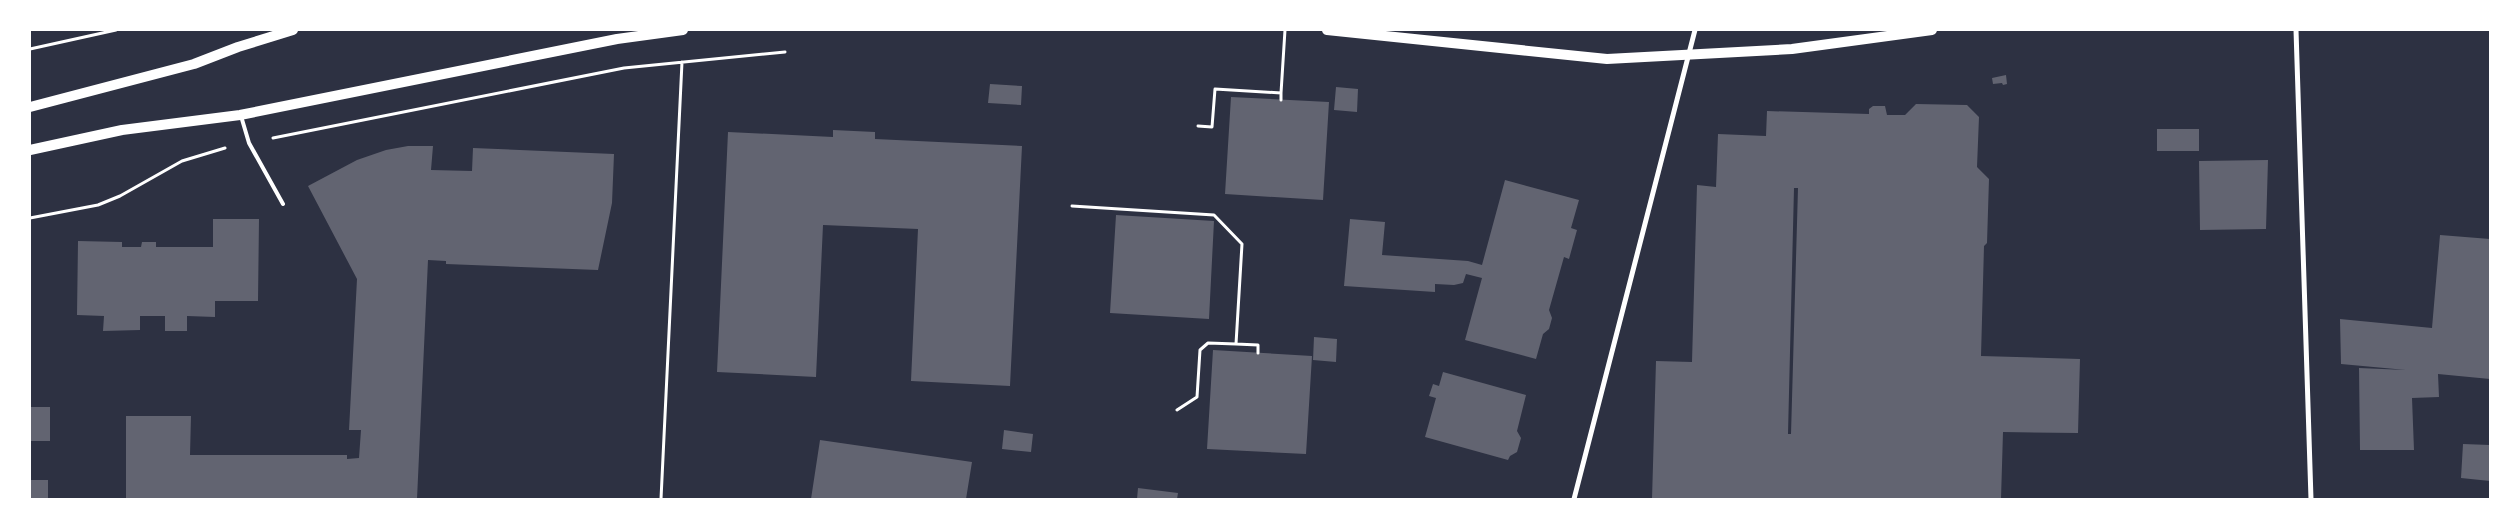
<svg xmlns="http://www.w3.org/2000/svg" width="2520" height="529" viewBox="0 0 2520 529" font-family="Raleway,sans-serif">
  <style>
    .building { fill: #626471; fill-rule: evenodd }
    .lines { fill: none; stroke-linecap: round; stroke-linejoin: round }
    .path { stroke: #fff; stroke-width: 3 }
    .service { stroke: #fff; stroke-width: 4 }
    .minor { stroke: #fff; stroke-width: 5 }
    .secondary { stroke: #fff; stroke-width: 10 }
  </style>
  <rect width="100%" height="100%" fill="#2d3142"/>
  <path class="building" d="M2006,75l1,9 -4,1 -1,-2 -9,1 -1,-6z
    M990,84l32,2 -1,19 -33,-2z
    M1336,87l22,2 -1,23 -23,-2z
    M1231,97l98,5 -6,98 -98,-6z
    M1916,104l51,1 12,12 -2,50 12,12 -2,64 -3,3 -3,110 99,3 -2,74 -75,-1 -2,67h-349l4,-138 36,1 5,-177 19,2 2,-53 48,2 1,-25 102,3v-5l4,-3h12l2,9h18zM1794,188h4l-7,246h-3z
    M2157,129h42v22h-42z
    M833,130l42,2v7l147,7 -12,240 -99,-5 7,-152 -95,-4 -7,152 -99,-5 11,-240 105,5z
    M408,146h25l-2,24 41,1 1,-23 141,6 -2,49 -14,67 -152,-6v-3l-18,-1 -11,239h-291v-83h65l-1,39h157v4l12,-1 2,-28h-12l8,-151 -49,-93 49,-26 29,-10z
    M2268,160l-2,69 -66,1 -1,-69z
    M1505,180l74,20 -8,28 6,2 -8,29 -5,-2 -15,53 3,8 -3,11 -6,5 -7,25 -71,-19 17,-62 -16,-4 -3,9 -9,2 -19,-1v8l-91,-6 6,-67 35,3 -3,33 86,6 14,4z
    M1116,215l98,6 -5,98 -99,-6z
    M213,219h46l-1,82h-43v16l-28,-1v15h-22v-15h-25v14l-37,1 1,-15 -27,-1 1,-74 44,1v5h19l1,-5h14v5h57z
    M2440,235l50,4v140l-52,-5 1,23 -27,1 2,52h-54l-1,-82 47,2 -65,-6 -1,-45 92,9z
    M1314,337l23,2 -1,23 -23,-2z
    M1213,350l99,6 -6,98 -99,-5z
    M1443,372l83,23 -9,36 4,7 -4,14 -7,4 -2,4 -83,-23 11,-39 -7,-2 4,-12 6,2z
    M30,407h20v34h-20z
    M1004,430l29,4 -2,18 -29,-3z
    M820,440l152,22 -6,37h-155z
    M2463,444l27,1v36l-29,-3z
    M30,480h18v19h-18z
    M1138,488l40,5 -1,6h-40z"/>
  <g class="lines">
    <path class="path" d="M30,49l86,-19
      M1281,93l4,-63
      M1198,126l14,1 3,-38 66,4v7
      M273,138l351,-70 161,-16
      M1072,206l142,9 28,29 -6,100 22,1v8
      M30,218l68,-13 22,-9 62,-35 43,-13
      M1177,410l20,-13 3,-47 8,-7 28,1
      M661,499l21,-437"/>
    <path class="service" d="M241,116l8,27 34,61"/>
    <path class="minor" d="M2296,30l15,469
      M1574,499l121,-469"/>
    <path class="secondary" d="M1327,30l280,29 185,-10 140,-19
      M30,107l164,-43 44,-17 55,-17
      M30,150l92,-20 118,-15 377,-76 66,-9"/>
  </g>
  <rect width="2520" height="529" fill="none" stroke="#ffffff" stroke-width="62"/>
</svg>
